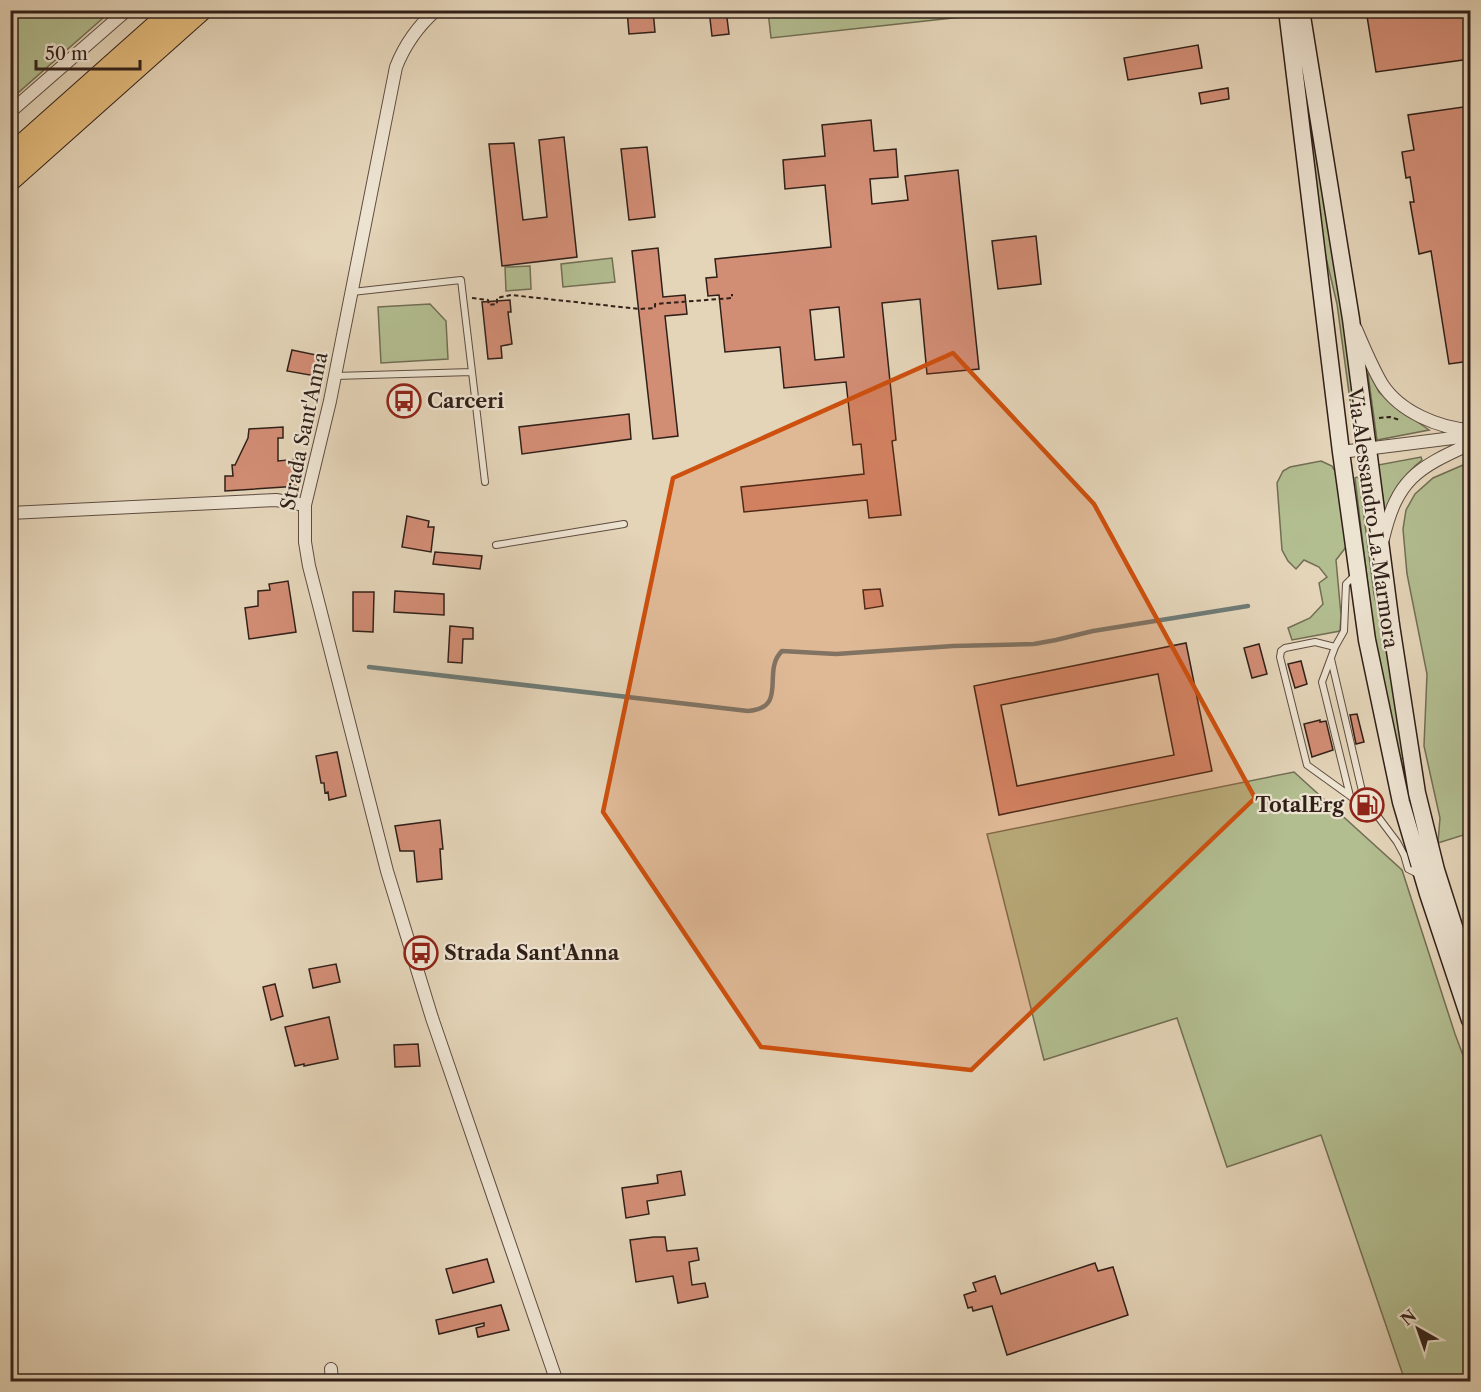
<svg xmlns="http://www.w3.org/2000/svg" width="1481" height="1392" viewBox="0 0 1481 1392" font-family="'Libre Caslon Text',serif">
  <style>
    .green { fill: #b2bd90; stroke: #726e54; stroke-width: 1.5 }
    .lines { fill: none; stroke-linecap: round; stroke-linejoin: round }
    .stream { stroke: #6e7b76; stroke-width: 4.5 }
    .building { fill: #d28d75; stroke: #312019; stroke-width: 1.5; fill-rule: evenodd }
    .service-casing { stroke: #5e4d41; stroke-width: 8 }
    .minor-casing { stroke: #5e4d41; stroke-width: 14 }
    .secondary-casing { stroke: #312019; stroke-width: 19 }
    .trunk-casing { stroke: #312019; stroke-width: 22 }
    .path { stroke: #312019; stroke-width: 2; stroke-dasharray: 4.5 3; stroke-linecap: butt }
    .service { stroke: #ede3d1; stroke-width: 6 }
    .minor { stroke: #ede3d1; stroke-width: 12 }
    .secondary { stroke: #ede3d1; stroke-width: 16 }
    .trunk { stroke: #e2ba7c; stroke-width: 20 }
    .marked { fill: #cd500e; fill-opacity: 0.2; stroke: #cd500e; stroke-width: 4.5; stroke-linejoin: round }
    .labels { text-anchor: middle; stroke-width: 4.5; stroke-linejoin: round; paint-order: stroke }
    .poi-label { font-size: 20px; font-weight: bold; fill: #312019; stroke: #ede3d1; text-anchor: start }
    .street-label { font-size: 20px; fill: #312019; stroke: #ede3d1 }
  </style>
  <rect width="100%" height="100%" fill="#e4d4b8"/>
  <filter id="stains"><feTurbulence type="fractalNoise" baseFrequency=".00333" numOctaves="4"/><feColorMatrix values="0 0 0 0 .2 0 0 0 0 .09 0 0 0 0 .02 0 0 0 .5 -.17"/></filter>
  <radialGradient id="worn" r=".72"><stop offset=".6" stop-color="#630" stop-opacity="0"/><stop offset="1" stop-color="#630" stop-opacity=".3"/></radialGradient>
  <path class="green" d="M11,10h100v1l-100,88z
    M998,10v3l-227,25 -3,-27z
    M1314,135l29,173 12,106 -3,1 -15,-111 -13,-55 -14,-113z
    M612,258l3,24 -52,5 -2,-23z
    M530,266l1,23 -25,2 -1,-24z
    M430,304l16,17 2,38 -67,4 -3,-56z
    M1368,374h2l9,18 16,14 34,24 -52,10z
    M1421,457l1,3c-18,14 -28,31 -37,52l-7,-47z
    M1321,461l11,5 5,9 9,72 -10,13 5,55 -1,16 -48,9 -4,-12 22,-10 13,-14 -4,-21 8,-6 -8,-10 -15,-7 -8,9 -8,-8 -6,-11 -5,-67 6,-12 7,-4z
    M1470,462v371l-32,10 2,-25 -16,-72 3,-72 -20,-100 -4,-45 3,-19 9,-16 18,-16z
    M1357,477l2,1 15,116 11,47 19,117 -5,2 -25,-124 -19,-158z
    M1294,772l108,98 53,164 15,40v307h-65l-84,-246 -94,32 -50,-149 -133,42 -57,-226z"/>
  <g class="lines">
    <path class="stream" d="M369,667l379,44c41,-3 13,-40 34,-60l54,3 117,-8 81,-2 22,-4 37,-9 155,-25"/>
  </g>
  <path class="building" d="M627,10h26l2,22 -26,2z
    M709,10h17l3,24 -17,2z
    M1366,10h104v49l-94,13z
    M1198,45l4,23 -74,12 -4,-22z
    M1228,88l1,11 -28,5 -2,-11z
    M1470,106v255l-21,3 -18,-113 -12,3 -9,-52h4l-4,-25 -4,1 -4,-26 12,-2 -6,-35z
    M871,120l3,31 22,-2 2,28 -28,2 2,25 36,-4 -3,-24 53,-6 21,199 -52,5 -7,-75 -38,4 14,137 -4,1 9,74 -32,3 -2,-18 -123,12 -3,-25 123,-13 -3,-30 -8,1 -7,-63 -62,6 -4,-41 -55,5 -6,-57 -11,1 -2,-18 11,-1 -2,-18 116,-12 -6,-62 -40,4 -2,-29 42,-4 -3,-31zM839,307l5,50 -29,3 -5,-50z
    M564,137l13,120 -75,9 -13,-122 25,-1 9,77 24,-3 -8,-77z
    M647,147l8,70 -26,3 -8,-71z
    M1036,236l5,48 -43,5 -6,-48z
    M658,248l5,49 22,-2 2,19 -22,2 13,120 -25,3 -21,-188z
    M510,300l1,12h-3l4,32 -11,2 1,12 -14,1 -6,-57z
    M292,350l34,7 -5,20 -34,-6z
    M629,414l2,25 -109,15 -3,-27z
    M283,427v11h-5v23l20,-2 1,27 -74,5v-15h8l-1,-11h3l13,-27 1,-9z
    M407,516l22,5 -1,6h6l-3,25 -29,-5z
    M435,552l47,4 -2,13 -47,-5z
    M288,581l8,51 -47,7 -4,-31 13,-2v-15l12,-1 -1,-6z
    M880,589l3,17 -18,3 -2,-19z
    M395,591l49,3v21l-50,-3z
    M353,592h21l-1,40 -20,-1z
    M450,626l23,2v11h-10l-1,24 -14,-1z
    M1186,643l26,128 -213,44 -25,-129zM1158,674l16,81 -157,31 -16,-81z
    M1259,644l8,30 -15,4 -8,-30z
    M1301,661l6,23 -12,4 -7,-24z
    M1357,714l7,28 -8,2 -6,-29z
    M1320,720v2l6,-1 7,29 -21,7 -8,-33z
    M337,752l9,44 -17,4 -1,-8 -3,1 -1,-10h-3l-5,-27z
    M440,820l3,29h-3l2,30 -25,3 -3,-31h-14l-5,-25z
    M336,964l4,18 -27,6 -4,-19z
    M275,984l8,32 -12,4 -8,-33z
    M329,1017l9,42 -34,7v-2l-9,2 -10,-39z
    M418,1044l2,22 -25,1 -1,-22z
    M681,1171l4,24 -38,6 2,13 -23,4 -4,-30 36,-5 -1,-8z
    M654,1237h11l2,14 30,-3 2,12 -10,2 3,23 13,-2 3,14 -30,6 -5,-27 -37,6 -6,-42z
    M487,1259l7,23 -41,11 -7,-24z
    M1095,1263l3,8 15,-4 15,48 -121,40 -15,-49 -19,5 -1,-4 -4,1 -4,-13 12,-4 -3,-8 22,-7 6,18z
    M501,1305l8,25 -31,7 -2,-9 8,-2v-3l-45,11 -3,-14z"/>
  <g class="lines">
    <defs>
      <path id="service" d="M472,372l13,110
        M335,376l137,-4 -11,-92 -109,12
        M496,545l128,-21
        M1354,576l-8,8 -2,47 -9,16 -13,35 28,114 29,22 18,24 7,13 4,14 12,6
        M1335,647l-20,-5 -30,6 -4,3 -1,6 27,108 43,31
        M1331,659l35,149"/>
      <path id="minor" d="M436,10c-19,17 -31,34 -40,57l-66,334 -25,104v37l4,24 78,305 45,147 125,364
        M10,112l117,-102
        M1356,329c8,19 16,38 26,55 18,28 57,44 88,46
        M1341,452l128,-16
        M10,513l266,-13 29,5
        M1383,539c14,-60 34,-71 87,-95
        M331,1369l1,13
        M648,1382h1"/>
      <path id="secondary" d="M1287,10l54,442 26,188 34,162 27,92 42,126
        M1301,10l50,309 40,306 26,168 19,77 34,107"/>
      <path id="trunk" d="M10,155l163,-145
        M10,181l192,-171"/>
    </defs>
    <use href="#service" class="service-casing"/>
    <use href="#minor" class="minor-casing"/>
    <use href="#secondary" class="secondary-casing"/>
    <use href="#trunk" class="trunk-casing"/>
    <path class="path" d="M472,298l16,2 1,5 8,-1v-6l14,-3 128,14 16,-1v-4l77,-6v-4
      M1379,418l11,-1 10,3"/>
    <use href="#service" class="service"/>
    <use href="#minor" class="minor"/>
    <use href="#secondary" class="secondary"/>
    <use href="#trunk" class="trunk"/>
  </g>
  <path class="marked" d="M953,353l141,151 161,294 -284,272 -210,-23 -158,-235 70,-334z"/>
  <defs>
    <symbol id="bus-ring" viewBox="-11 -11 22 22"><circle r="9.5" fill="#ede3d1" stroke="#8f2418" stroke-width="1.5"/><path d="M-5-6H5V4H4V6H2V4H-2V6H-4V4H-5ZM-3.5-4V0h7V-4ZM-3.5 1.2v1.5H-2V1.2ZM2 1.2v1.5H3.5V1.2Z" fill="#8f2418"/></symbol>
    <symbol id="fuel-ring" viewBox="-11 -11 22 22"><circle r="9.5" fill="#ede3d1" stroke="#8f2418" stroke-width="1.5"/><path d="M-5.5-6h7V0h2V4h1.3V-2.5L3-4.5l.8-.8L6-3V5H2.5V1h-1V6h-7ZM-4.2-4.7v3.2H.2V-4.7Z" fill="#8f2418"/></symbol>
  </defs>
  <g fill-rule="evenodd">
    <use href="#bus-ring" x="385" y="382" width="38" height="38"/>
    <use href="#fuel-ring" x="1348" y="786" width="38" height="38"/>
    <use href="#bus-ring" x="402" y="934" width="38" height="38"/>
  </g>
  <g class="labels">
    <g class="poi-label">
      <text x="427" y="408">Carceri</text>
      <text x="1344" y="812" text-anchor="end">TotalErg</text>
      <text x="444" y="960">Strada Sant'Anna</text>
    </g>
    <g class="street-label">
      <text transform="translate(304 431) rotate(-78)" y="7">Strada Sant'Anna</text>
      <text transform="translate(1373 518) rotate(82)" y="7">Via Alessandro La Marmora</text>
    </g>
  </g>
  <rect width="1481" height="1392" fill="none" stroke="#e4d4b8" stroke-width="36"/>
  <rect x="12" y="12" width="1457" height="1368" fill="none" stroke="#312019" stroke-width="3"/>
  <rect x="18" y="18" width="1445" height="1356" fill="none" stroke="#312019" stroke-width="1.5"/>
  <g transform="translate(1418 1329) rotate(320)" stroke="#ede3d1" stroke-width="4.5" paint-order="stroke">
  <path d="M0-4.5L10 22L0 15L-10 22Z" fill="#312019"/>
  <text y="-9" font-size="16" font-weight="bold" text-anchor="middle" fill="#312019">N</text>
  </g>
  <path d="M36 60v9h104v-9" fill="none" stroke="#312019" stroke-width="3"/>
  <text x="45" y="60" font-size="18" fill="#312019" stroke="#ede3d1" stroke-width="4.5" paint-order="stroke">50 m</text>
  <rect width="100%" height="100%" filter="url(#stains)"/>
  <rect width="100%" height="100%" fill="url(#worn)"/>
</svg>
